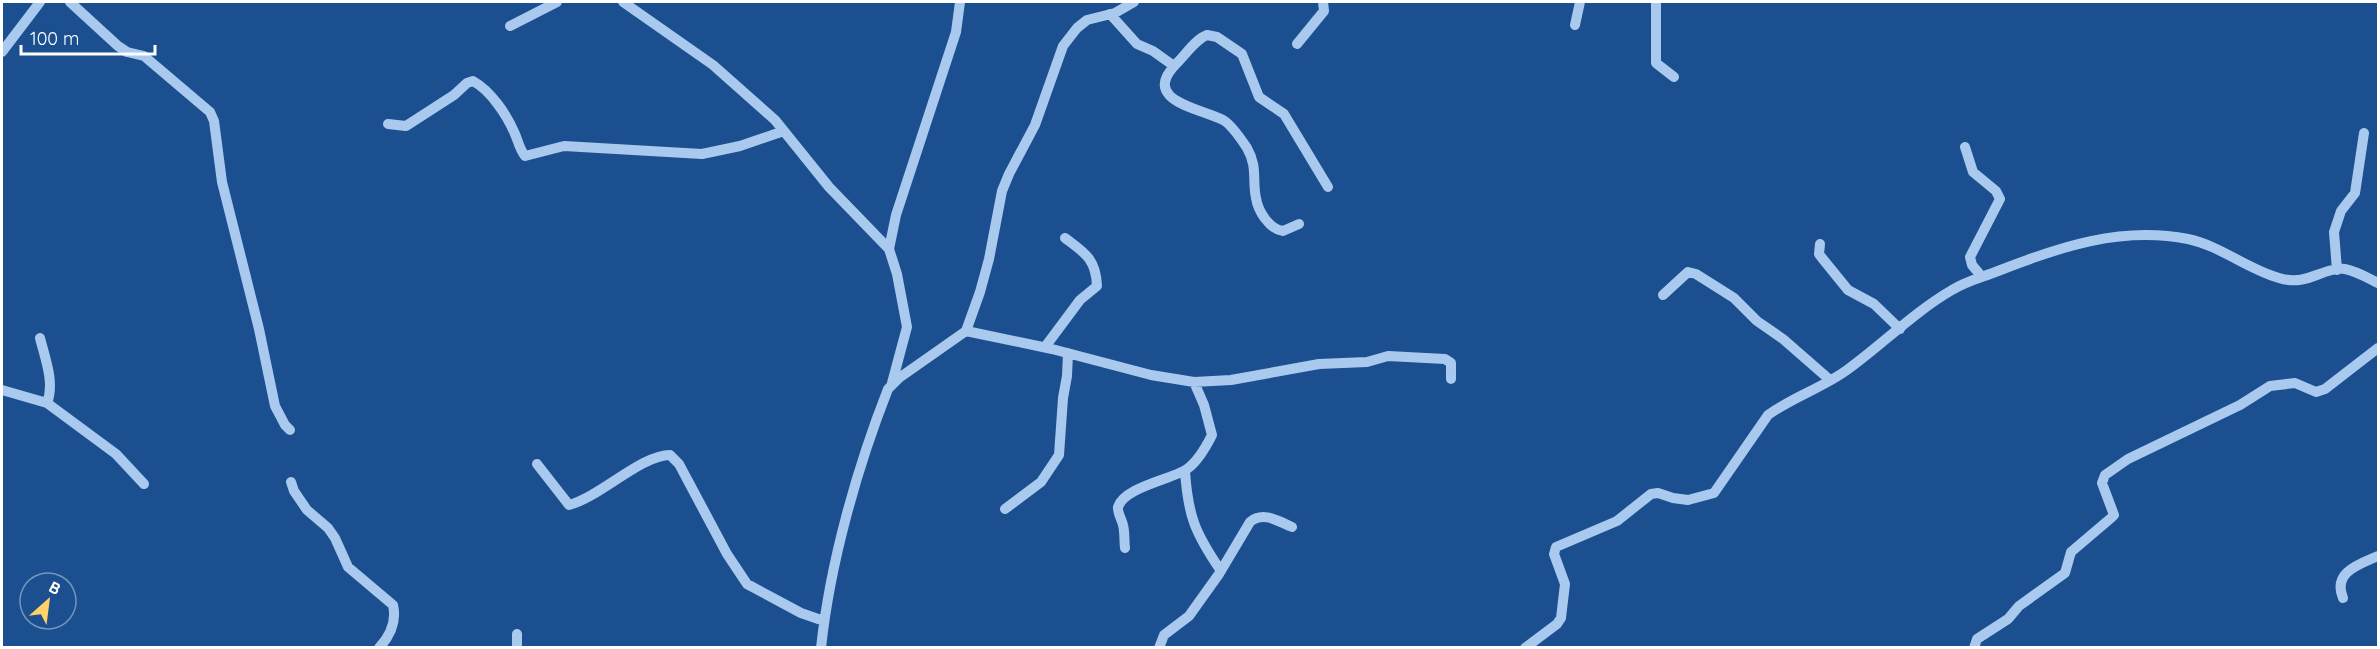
<svg xmlns="http://www.w3.org/2000/svg" width="2380" height="649" viewBox="0 0 2380 649" font-family="Quicksand,sans-serif">
  <style>
    .lines { fill: none; stroke-linecap: round; stroke-linejoin: round }
    .minor { stroke: #a9c9ee; stroke-width: 10 }
  </style>
  <rect width="100%" height="100%" fill="#1b4f8f"/>
  <g class="lines">
    <path class="minor" d="M70,2l48,44 9,6 17,4 66,56 4,9 8,61 37,147 16,77 10,19 5,5
      M623,2l90,63 62,55 54,67 60,62 8,25 10,53 -15,56
      M1656,2v61l18,14
      M1110,14l27,30 16,7 21,15
      M1575,25l5,-23
      M510,26l47,-24
      M1297,44l27,-33 -1,-9
      M2,52l38,-50
      M388,124l18,2 48,-31 13,-12 6,-2c18,10 34,34 42,53 3,7 5,16 10,22l39,-10 138,8 38,-8 44,-15
      M1965,147l8,25 23,19 4,8 -30,58 2,8 10,12
      M1299,224l-16,7c-14,-2 -25,-20 -27,-33 -4,-18 2,-31 -9,-50 -6,-9 -15,-23 -24,-28 -23,-12 -84,-19 -46,-57 9,-9 19,-24 30,-28l10,2 25,17 17,43 25,17 44,73
      M1820,244l-1,10 3,4 26,32 26,14 26,25
      M889,249l7,-34 60,-183 4,-30
      M2337,270l-3,-38 7,-21 14,-18 9,-60
      M1663,295l25,-23 8,2 38,24 23,23 26,18 47,41
      M966,331l86,18 99,26 43,7 37,-2 88,-16 48,-2 21,-6 57,3 6,4v16
      M40,338c5,20 15,45 7,65
      M1045,347l35,-47 17,-14c-1,-27 -12,-33 -32,-48
      M2,390l45,13 69,51 28,30
      M537,464l32,41c31,-8 72,-50 101,-50l9,9 48,90 20,30 54,29 23,8
      M1185,471c3,45 10,62 36,100
      M291,482l3,9 13,19 21,18 7,10 13,29 45,38c4,17 -3,31 -14,43
      M1005,509l36,-27 18,-27 4,-57 4,-22 1,-23
      M1125,548c-1,-7 0,-16 -2,-23 -1,-5 -6,-13 -5,-18 6,-20 55,-28 69,-38 10,-7 19,-22 25,-34l-8,-30 -10,-23
      M2343,598c-11,-26 17,-34 35,-42
      M517,648v-14
      M821,648c9,-85 36,-180 67,-259l11,-11 67,-47 14,-39 9,-33 13,-68 7,-17 26,-49 28,-79 14,-18 10,-8 28,-7 19,-11
      M1159,648l5,-13 25,-19 30,-42 31,-52c13,-11 28,-1 42,5
      M1525,648l32,-24 4,-6 4,-34 -11,-30 2,-7 61,-26 34,-27 7,-1 15,5 15,2 26,-7 54,-78c25,-18 54,-27 79,-45 36,-26 67,-58 105,-80 14,-9 31,-13 46,-19 61,-24 123,-45 190,-32 33,7 59,30 91,39 29,9 42,-11 66,-9 11,2 23,9 33,14
      M1974,648l3,-9 31,-20 11,-13 46,-33 6,-21 40,-34 3,-3 -12,-32 3,-8 23,-16 112,-54 30,-19 25,-3 21,9 9,-3 53,-41"/>
  </g>
  <rect width="2380" height="649" fill="none" stroke="#ffffff" stroke-width="6"/>
  <g transform="translate(48 601) rotate(28)"><circle r="28" fill="#1b4f8f" stroke="#7695bc" stroke-width="1.5"/>
  <path d="M0-4.5L10 22L0 15L-10 22Z" fill="#ffd166"/>
  <text y="-9" font-size="16" font-weight="bold" text-anchor="middle" fill="#ffffff">B</text>
  </g>
  <path d="M21 45v9h134v-9" fill="none" stroke="#ffffff" stroke-width="3"/>
  <text x="30" y="45" font-size="18" fill="#ffffff" stroke="#1b4f8f" stroke-width="4.5" paint-order="stroke">100 m</text>
</svg>
